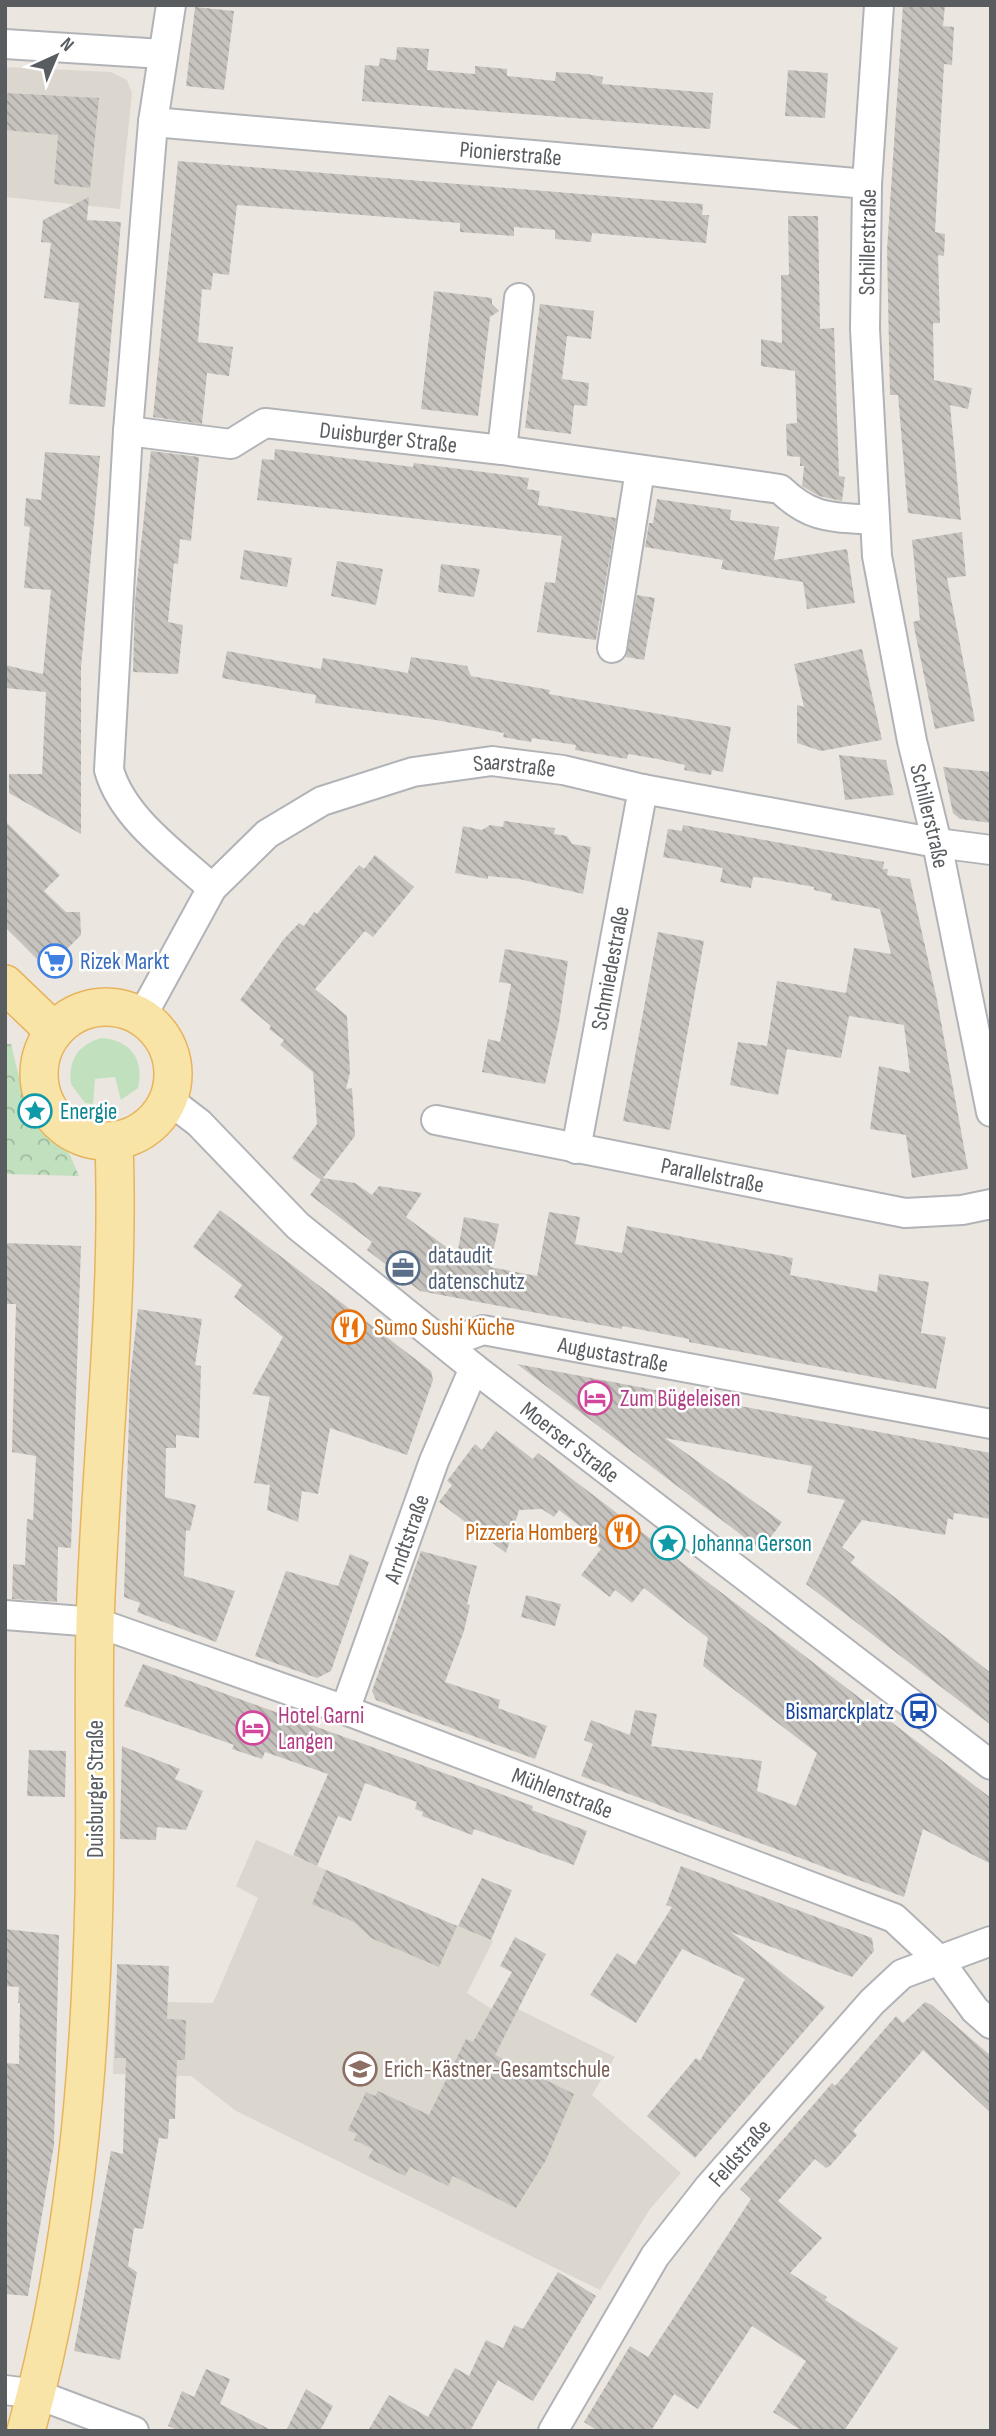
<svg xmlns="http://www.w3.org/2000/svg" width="996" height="2436" viewBox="0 0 996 2436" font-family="'Sofia Sans Condensed',sans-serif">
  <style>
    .education { fill: #dbd6ce }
    .green { fill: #c1e1be }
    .forest { fill: url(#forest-crowns) }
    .building { fill: url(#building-back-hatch) }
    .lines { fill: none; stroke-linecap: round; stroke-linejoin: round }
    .minor-casing { stroke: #b1b3b7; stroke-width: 32 }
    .major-casing { stroke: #e7b45d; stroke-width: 40 }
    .minor { stroke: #fff; stroke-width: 28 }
    .major { stroke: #f9e4a7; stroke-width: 37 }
    .labels { text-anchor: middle; stroke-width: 5; stroke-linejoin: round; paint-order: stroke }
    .street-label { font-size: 23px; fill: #595d60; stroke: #fff }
    .shop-label { font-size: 23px; fill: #366cbe; stroke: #fff; text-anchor: start }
    .culture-label { font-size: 23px; fill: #0d838f; stroke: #fff; text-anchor: start }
    .service-label { font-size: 23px; fill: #4e5e75; stroke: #fff; text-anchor: start }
    .food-label { font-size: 23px; fill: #c56008; stroke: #fff; text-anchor: start }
    .hotel-label { font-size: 23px; fill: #b23c85; stroke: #fff; text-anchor: start }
    .transit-label { font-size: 23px; fill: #164399; stroke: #fff; text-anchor: end }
    .education-label { font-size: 23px; fill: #785e54; stroke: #fff; text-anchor: start }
  </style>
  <defs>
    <pattern id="forest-crowns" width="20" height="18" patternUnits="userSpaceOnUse" patternTransform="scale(1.75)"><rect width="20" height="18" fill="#c1e1be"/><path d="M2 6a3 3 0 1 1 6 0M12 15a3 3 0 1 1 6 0" fill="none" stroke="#a0ba9e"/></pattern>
    <pattern id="building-back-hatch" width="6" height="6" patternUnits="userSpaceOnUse" patternTransform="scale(1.75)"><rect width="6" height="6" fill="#c6c2bd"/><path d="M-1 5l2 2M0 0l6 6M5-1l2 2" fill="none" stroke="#a4a19d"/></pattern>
  </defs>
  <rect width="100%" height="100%" fill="#ebe7e0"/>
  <path class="education" d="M5,67l106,5 16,8 5,13 -12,116 -115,-12z
    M256,1840l237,101 -26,52 44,29 7,-13 97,48 -23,38 89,78 -31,36 -50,81 -364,-179 -45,-35 -78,-2 2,-73 98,2 45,-105 -22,-12z"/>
  <path class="green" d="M101,1038c29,2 44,21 37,50l-17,12 -6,-23 -20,2 -2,25 -8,-1 -14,-19c-3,-24 7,-39 30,-46z"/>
  <path class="forest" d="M5,1044h6l11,45 48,66 9,21 -74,-2z"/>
  <path class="building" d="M903,5h42l-2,21 11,1 -2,38 -8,-1 -9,168 10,2 -1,22 -6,-1 2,68h-7l1,57 38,8 -4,21 -18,-4 11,115 -53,-7 -10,-118h-8l-3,-145z
    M195,7l39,4 -10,79 -38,-4z
    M397,47l32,2 -2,21 48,4v-8l32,3v7l48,5 1,-9 31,2 16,3 -1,7 111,9 -3,36 -348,-28 3,-36 14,1 1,-8 16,2z
    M788,70l40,3 -3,45 -40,-2z
    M5,93l94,5 -9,90 -36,-4 4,-49 -53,-5z
    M178,161l525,43 -1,11h7l-3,28 -114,-10 -1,9 -36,-3v-9l-41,-3v9l-54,-4v-9l-223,-18 -8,70 -16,-2 -2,17 -9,-1 -4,53 35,5 -4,29 -22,-3 -5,51 -49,-7z
    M89,197l-2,23 34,2 -16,185 -36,-3 10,-101 -35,-5 7,-55 -10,-1 2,-22z
    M788,216h30l2,113 14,-1 5,148 6,1 -3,24 -23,-5 -17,-10 2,-20h-4v-9l-13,-1 -1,-32 11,-1 -2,-52 -34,-5v-27l21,4 -1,-68h8z
    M434,291l58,7v6l7,7 -9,6 -12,99 -57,-7z
    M540,304l54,7 -3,28 -24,-3 -5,43 27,4 -2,23 -13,-1 -3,29 -46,-6z
    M275,449l138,18 1,-4 115,15 -2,11 13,2 -2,14 78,13 -20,122 -59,-8 8,-50 10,1 7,-47 -305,-36 5,-41 12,1z
    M151,451l48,6 -8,84 -11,-2 -2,25 -4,-1 -6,59 15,3 -5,49 -45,-2 2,-71z
    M45,452l55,4 -19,211v167l-72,-41v-19h33l4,-82 -41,-4v-23l38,9 8,-84 -27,-2 6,-61 -6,-1 2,-28 15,2z
    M657,499l74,11 -1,10 49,7 -5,33 73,-11 8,54 -48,6 -4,-27 -82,-13 2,-9 -78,-13 4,-24h4z
    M962,532l4,44 -19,2 28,143 -40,8 -22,-107 7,-2 -8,-80z
    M244,550l48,8 -5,29 -47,-8z
    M337,561l46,8 -7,36 -45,-9z
    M441,564l39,5 -6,28 -36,-5z
    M637,595l18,3 -11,62 -18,-3z
    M862,649l20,91 -61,11 -24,-8v-38l7,2 -10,-43z
    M227,651l94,18 2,-11 85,15 3,-16 56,9 4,10 79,14 -1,4 182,33 -8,45 -11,-2 -1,5 -27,-5 1,-5 -27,-6 -30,-5 -1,5 -52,-9 1,-5 -44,-7 -1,4 -28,-5 1,-4 -68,-13 -121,-17 1,-8 -94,-17z
    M839,755l47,5 8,35 -49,5z
    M943,767l48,5v51l-31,-4 -7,-6z
    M5,821l55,54 -16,16 22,21h14l1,23 -14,14 5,5 -14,15 -5,-5 -6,5 -42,-42z
    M504,821l51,7 -1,6 13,2 5,8 19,3 -8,47 -64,-15 -31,-3v3l-33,-6 8,-47 19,4 8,-5 13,2z
    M683,825l201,37 -1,7h5l-1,6 23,4 27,121 31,169 -56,9 -6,-43 -36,-6 9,-63 31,7 -6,-48 -55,-9 -8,42 -54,-9 -9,46 -48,-10 8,-43 29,4 10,-65 69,12 8,-45 37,6 -11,-45 -49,-9 1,-6 -18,-4v-3l-50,-9 -11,-1 -2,11 -31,-6 3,-14 -60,-11 5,-28 14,2z
    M375,855l39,32 -41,50 -8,-6 -50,58 32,27 3,56 -4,17 6,-1 3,48 -32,42 32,5 17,12 7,-9 43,7 -16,24 51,38 7,-38 35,7 -9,43 47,9 12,-64 31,5 -5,27 47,9 5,-27 166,32 -3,17 87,17 2,-18 50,8 -8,51 25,4 -10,52 -247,-47v-3l-67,-13v3l-202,-38 -53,-41 5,-8 -62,-47 11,-15 -29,-22 25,-34 -4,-52 -33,-27 4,-5 -15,-11 2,-3 -31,-26 43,-60 16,-17 5,3 10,-14 3,2 42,-49 5,4z
    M658,932l46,9 -34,189 -47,-9z
    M505,949l63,12 -9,62 -14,61 -63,-12 6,-33 12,3 6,-29 5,-29 -12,-2z
    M220,1210l211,161 2,9 -26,75 -77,-27 -12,66 -16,-3 -4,31 -31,-12 3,-25 -16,-2 16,-86 -18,-3 31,-57 -49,-40 8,-12 -49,-38z
    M5,1243l76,3 -10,302 -13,-1 -1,55 -45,-3 1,-35 12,1 2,-46 6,1 3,-64 -24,-4 4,-148h-11z
    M138,1309l64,10 -7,46 6,1 -2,72 -23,-3v13h-10l-1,49 31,8 -6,26 -4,-1 -2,46 51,15 -19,51 -79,-30 3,-9 -16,-6 6,-219z
    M517,1364l474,89v66l-37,-6 -1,7 -5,-2 -3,17 -83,-15 -20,27 13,10 -4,6 140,110v52l-185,-141 39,-84 -38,-7 5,-27 -147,-28 117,84 -21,28z
    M496,1431l37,28 5,-6 453,345v66l-68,-35 -19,68 -323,-121 12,-32 -9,-4 7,-20 39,15 5,-25 22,4 -6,32 111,15 -5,30 39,15 21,-53 -114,-87 5,-28 -64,-50 -12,15 -17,-13 -5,7 -29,-22 20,-26 -11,-8 3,-5 -34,-26 -5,7 -12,-8 -23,1 -13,43 -67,-51 13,-17 -5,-4 28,-37 7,6z
    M421,1551l56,15 -10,38 3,1 -6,26 -19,51 55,18 -2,8 49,18 -12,33 -159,-59 -4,-9z
    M350,1554l19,8 -38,109 -14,7 -62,-22 31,-85 52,15z
    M526,1595l35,9 -6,22 -34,-9z
    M143,1664l323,117 67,25 -1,4 55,21 -13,34 -100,-36 -2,6 -50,-19 1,-4 -8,-3 2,-7 -52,-19 -14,38 -13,-5 -21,50 -24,-11 35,-81 -63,-22 -3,7 -30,-10 2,-4 -110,-39z
    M122,1746l58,23 -5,10 28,12 -17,39 -29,-3 -1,13 -36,-1z
    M29,1750l37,1 -1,46 -38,-1z
    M681,1866l191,72 2,13 -22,26 -121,-45 94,75 -130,151 -48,-42 49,-58 4,3 45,-82 -63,-30 -46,74 -46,-28 27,-42 18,12 37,-58 -6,-2z
    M326,1870l131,56 -18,41 -68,-29 -17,-16 -42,-18z
    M482,1878l30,12 -21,50 -33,-14z
    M5,1929l54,6 -5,210 -26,151 -23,-2v-231l14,1 1,-61h-2l1,-16 -14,-1z
    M515,1937l31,17 -51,101 79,39 -28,66 -30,48 -63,-32 -5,10 -38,-19 -5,9 -37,-18 5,-9 -19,-9 3,-6 -9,-4 18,-38 9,4 3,-5 51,24 37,-76 7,3 39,-70 -12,-6z
    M117,1964l52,2 -2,53 19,1 -1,40h-8l-2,59h-6l-1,20 -9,-1 -16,91 -9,-1 -6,38 9,6 -17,88 -46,-9 37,-200 12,3 3,-96h-11z
    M925,2002l7,3 59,51v57l-68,-63 -70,81 4,4 -27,31 -4,2 -11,-9 -37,42 44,37 -32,35 37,24 -2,3 73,48 -54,83h-42l-29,-19 33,-51 -54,-35 -54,83 -24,-15 -23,37h-53l-14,-9 46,-76 18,11 103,-158 -11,-10 81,-93 11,-13 3,3 61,-70 7,7z
    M558,2272l38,24 -63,105 -35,-21 -28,51h-102l21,-36 39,22 27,-49 14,8 17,-36 17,8 11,-23 9,4z
    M206,2369l24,10 -10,25 53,27h-93l-12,-5 14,-35 12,6z
    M306,2389l27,17 -13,25h-34z"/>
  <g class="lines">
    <defs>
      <g id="minor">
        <path d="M171,5l-18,117 -25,309 -19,339c14,49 66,84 103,118"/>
        <path id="s1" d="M879,5l-12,179 -2,145 12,227 35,185 25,102 54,269"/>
        <path d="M5,44l158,10"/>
        <path id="s2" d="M153,122l714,62"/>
        <path id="s3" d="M128,431l103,13 34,-21 237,27 278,39c32,31 53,28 95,31"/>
        <path d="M502,450l17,-152"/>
        <path d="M612,648l28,-178"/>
        <path id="s4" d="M142,1016l70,-128 55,-54 55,-33 91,-29 79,-11 71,9 80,19 294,54 54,7"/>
        <path id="s5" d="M169,1100l30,23 99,103 176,142 517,397"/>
        <path id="s6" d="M436,1120l469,93 57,-3 29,-6"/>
        <path id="s7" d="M576,1149l67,-360"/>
        <path id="s8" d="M445,1344l38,-14 508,94"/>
        <path id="s9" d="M5,1615l90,7 250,88 549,208 44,41 37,51 16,14"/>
        <path id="s10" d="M345,1710l89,-249 40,-93"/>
        <path d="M5,2390l31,4 98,37"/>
        <path id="s11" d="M553,2431l102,-175 54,-69 163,-185 30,-28 89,-33"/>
      </g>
      <path id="major" d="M5,984l49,47
        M39 1074a67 67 0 1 1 134 0a67 67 0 1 1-134 0Z
        M26,2431c48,-173 64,-355 68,-534 2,-92 -1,-183 1,-274 5,-160 25,-320 19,-481"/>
    </defs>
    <use href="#minor" class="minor-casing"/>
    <use href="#major" class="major-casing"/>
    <use href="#minor" class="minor"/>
    <use href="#major" class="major"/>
  </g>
  <defs>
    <symbol id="supermarket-ring" viewBox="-11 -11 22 22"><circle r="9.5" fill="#fff" stroke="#3f7fe0" stroke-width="1.5"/><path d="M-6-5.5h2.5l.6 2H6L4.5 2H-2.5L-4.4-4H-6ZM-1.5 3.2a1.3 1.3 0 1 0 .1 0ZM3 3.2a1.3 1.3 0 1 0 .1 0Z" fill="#3f7fe0"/></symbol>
    <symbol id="sight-ring" viewBox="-11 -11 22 22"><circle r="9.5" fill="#fff" stroke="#0f9aa8" stroke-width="1.5"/><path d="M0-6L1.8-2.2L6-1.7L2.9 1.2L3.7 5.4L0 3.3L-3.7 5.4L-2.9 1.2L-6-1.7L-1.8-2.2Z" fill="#0f9aa8"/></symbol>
    <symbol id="office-ring" viewBox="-11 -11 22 22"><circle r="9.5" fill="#fff" stroke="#5c6f8a" stroke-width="1.5"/><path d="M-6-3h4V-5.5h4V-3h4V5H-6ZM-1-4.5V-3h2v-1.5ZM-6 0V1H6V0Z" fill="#5c6f8a"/></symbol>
    <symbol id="restaurant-ring" viewBox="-11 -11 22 22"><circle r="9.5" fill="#fff" stroke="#e8710a" stroke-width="1.5"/><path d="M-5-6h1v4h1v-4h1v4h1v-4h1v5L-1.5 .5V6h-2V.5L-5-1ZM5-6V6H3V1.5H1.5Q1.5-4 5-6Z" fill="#e8710a"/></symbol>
    <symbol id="hotel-ring" viewBox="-11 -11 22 22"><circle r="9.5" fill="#fff" stroke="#d1479c" stroke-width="1.5"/><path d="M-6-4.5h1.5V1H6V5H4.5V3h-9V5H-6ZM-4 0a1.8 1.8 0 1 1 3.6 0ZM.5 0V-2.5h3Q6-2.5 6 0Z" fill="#d1479c"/></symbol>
    <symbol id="bus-ring" viewBox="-11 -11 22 22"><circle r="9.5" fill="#fff" stroke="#1a4fb4" stroke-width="1.5"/><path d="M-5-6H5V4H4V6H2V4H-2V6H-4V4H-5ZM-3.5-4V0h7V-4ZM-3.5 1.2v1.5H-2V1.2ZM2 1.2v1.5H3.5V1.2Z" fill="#1a4fb4"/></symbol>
    <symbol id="school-ring" viewBox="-11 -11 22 22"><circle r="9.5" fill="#fff" stroke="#8d6e63" stroke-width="1.5"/><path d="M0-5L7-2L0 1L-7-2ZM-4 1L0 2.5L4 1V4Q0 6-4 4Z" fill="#8d6e63"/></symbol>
  </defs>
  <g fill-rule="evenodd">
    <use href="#supermarket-ring" x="36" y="942" width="38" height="38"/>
    <use href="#sight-ring" x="16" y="1092" width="38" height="38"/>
    <use href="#office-ring" x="384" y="1249" width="38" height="38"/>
    <use href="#restaurant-ring" x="330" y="1308" width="38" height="38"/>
    <use href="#hotel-ring" x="576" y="1379" width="38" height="38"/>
    <use href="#restaurant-ring" x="604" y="1513" width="38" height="38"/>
    <use href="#sight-ring" x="649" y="1524" width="38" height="38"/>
    <use href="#bus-ring" x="900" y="1692" width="38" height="38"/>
    <use href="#hotel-ring" x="234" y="1709" width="38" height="38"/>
    <use href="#school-ring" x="341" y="2050" width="38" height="38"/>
  </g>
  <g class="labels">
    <g class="street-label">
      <text dy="8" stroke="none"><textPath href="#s2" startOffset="359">Pionierstraße</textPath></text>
      <text transform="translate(867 242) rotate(-89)" y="8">Schillerstraße</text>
      <text dy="8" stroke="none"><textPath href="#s3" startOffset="268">Duisburger Straße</textPath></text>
      <text dy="8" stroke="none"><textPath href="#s4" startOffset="485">Saarstraße</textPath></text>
      <text dy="8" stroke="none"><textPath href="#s1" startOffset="817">Schillerstraße</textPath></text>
      <text dy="8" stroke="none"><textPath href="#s7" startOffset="184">Schmiedestraße</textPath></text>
      <text dy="8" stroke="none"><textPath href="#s6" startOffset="282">Parallelstraße</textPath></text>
      <text dy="8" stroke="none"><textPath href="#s8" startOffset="173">Augustastraße</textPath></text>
      <text dy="8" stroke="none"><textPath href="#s5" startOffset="528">Moerser Straße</textPath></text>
      <text dy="8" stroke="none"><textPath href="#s10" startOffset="182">Arndtstraße</textPath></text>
      <text transform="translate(95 1789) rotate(-90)" y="8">Duisburger Straße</text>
      <text dy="8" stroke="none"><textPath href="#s9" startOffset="588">Mühlenstraße</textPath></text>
      <text dy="8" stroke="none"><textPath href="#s11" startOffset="336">Feldstraße</textPath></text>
    </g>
    <g class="shop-label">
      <text x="80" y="969">Rizek Markt</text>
    </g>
    <g class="culture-label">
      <text x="60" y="1119">Energie</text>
      <text x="692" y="1551">Johanna Gerson</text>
    </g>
    <g class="service-label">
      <text x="428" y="1263">dataudit<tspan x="428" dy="26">datenschutz</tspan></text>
    </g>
    <g class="food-label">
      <text x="374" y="1335">Sumo Sushi Küche</text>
      <text x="598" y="1540" text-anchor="end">Pizzeria Homberg</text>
    </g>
    <g class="hotel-label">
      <text x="620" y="1406">Zum Bügeleisen</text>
      <text x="278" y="1723">Hotel Garni<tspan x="278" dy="26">Langen</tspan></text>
    </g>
    <g class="transit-label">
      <text x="894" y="1719">Bismarckplatz</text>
    </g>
    <g class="education-label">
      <text x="384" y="2077">Erich-Kästner-Gesamtschule</text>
    </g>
  </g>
  <rect width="996" height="2436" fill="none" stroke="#595d60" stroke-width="14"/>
  <g transform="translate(56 56) rotate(44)" stroke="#ffffff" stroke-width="5" paint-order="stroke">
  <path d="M0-5L12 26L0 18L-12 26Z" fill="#595d60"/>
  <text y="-10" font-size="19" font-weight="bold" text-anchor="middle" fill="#595d60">N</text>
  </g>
</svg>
